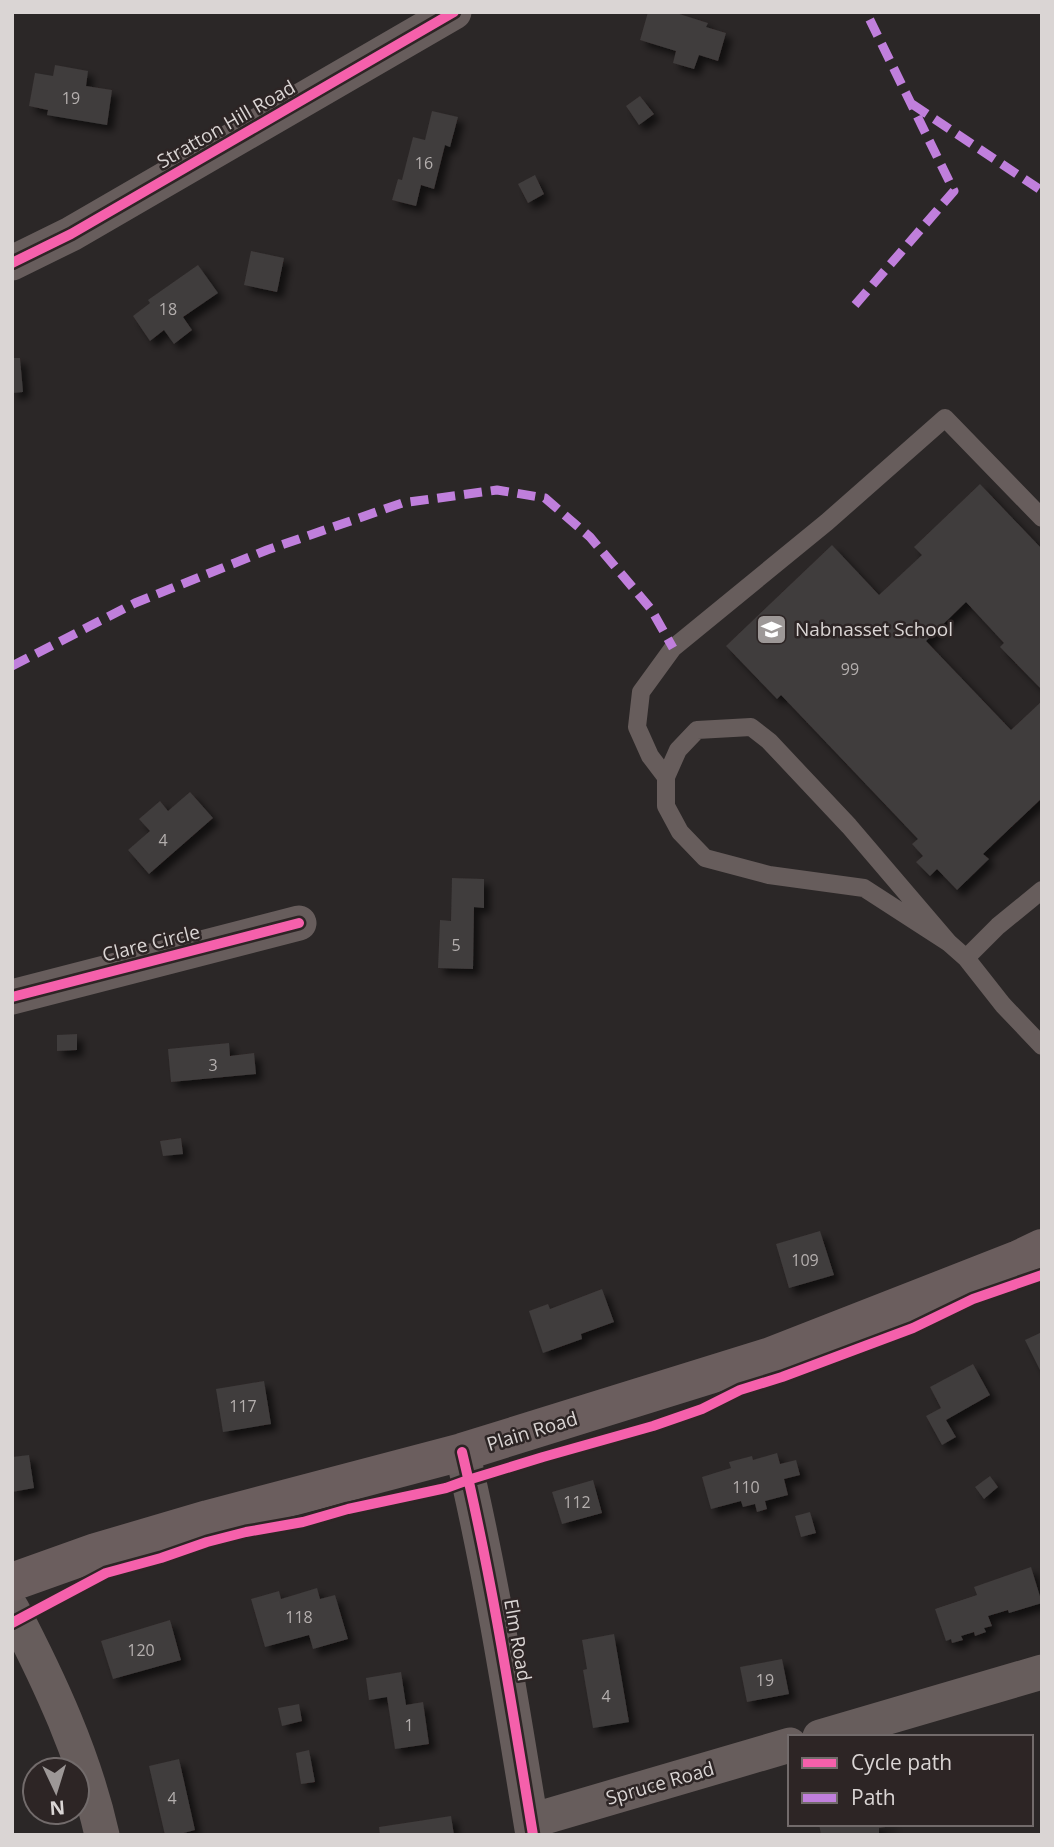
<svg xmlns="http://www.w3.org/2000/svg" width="1054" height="1847" viewBox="0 0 1054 1847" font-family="'Open Sans',sans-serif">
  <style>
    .building { fill: #403c3c; filter: url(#shadow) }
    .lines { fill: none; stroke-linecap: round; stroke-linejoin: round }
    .lane { stroke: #675d5c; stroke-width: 18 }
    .street { stroke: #675d5c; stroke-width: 35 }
    .secondary { stroke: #6b5e5e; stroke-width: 38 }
    .quiet { stroke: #c07fdc; stroke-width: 9; stroke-dasharray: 18 9; stroke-linecap: butt }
    .cycleway-casing { stroke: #2d2525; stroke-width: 15 }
    .cycleway { stroke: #f560ab; stroke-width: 10 }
    .labels { text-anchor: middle; stroke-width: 5; stroke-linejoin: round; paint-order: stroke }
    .number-label { font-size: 16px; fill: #b4afae }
    .street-label { font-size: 19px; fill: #dad5d4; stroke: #2d2525 }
    .poi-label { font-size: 19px; fill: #dad5d4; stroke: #2d2525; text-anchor: start }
  </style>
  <defs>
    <filter id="shadow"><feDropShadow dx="6" dy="6" stdDeviation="3.5" flood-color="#0009"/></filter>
  </defs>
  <rect width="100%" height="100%" fill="#2b2727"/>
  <path class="building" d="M648,12h25l35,11 -2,4 20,6 -8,28 -19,-6 -5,14 -21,-6 3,-12 -36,-11z
    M55,65l33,6 -2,15 26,4 -5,35 -60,-10 1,-5 -19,-4 6,-33 18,3z
    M640,96l14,18 -15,11 -13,-19z
    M432,111l26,6 -8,30 -5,-2 -11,44 -13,-4 -5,21 -24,-6 6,-21 4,1 11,-43 12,3z
    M535,175l9,19 -16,9 -10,-19z
    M251,251l33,7 -7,34 -33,-7z
    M198,265l20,28 -35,24 9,13 -18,14 -10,-14 -14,11 -17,-25 17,-13 -2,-3z
    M12,358h8l3,34 -11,1z
    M980,484l62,65v141l-42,-43 4,-4 -38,-41 -40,39 85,89 31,-29v97l-59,56 6,5 -32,31 -20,-21 -7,7 -14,-14 7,-6 -11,-12 6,-5 -137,-144 -4,4 -51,-53 106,-101 47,50 43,-40 -8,-8z
    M190,792l23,26 -64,56 -21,-24 22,-19 -11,-12 21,-18 8,10z
    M452,878l32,1v29l-10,-1 -1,62 -35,-1 2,-48 11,1z
    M77,1034v16l-20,1v-16z
    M229,1043l1,13 24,-3 2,21 -85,8 -3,-33z
    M181,1138l2,16 -20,2 -3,-15z
    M820,1231l14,44 -45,13 -13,-44z
    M602,1289l12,33 -33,12 1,5 -39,14 -14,-42 19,-7 2,5z
    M1042,1332v42l-17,-34z
    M973,1364l17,31 -44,25 10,17 -14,8 -16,-29 15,-8 -11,-21z
    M264,1381l7,43 -48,8 -7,-43z
    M777,1453l3,11 16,-4 4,15 -16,4 4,16 -23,6 2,8 -10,3 -2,-8 -12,3 -2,-6 -30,8 -9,-32 29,-9 -2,-6 23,-6 1,4z
    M29,1455l5,33 -22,4v-35z
    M990,1476l8,11 -14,12 -9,-12z
    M593,1480l9,33 -40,11 -10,-32z
    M810,1512l6,21 -15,4 -6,-21z
    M1031,1567l11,36 -33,10 -1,-3 -20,6 4,10 -8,2 2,4 -11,4 -1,-4 -13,4 2,4 -11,3 -1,-4 -5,2 -11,-32 42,-14 -3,-8z
    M317,1588l3,11 15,-4 13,44 -35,10 -4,-14 -44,12 -14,-48 28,-8 2,8z
    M170,1620l11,40 -68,19 -12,-38z
    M614,1634l15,88 -36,6 -10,-58 4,-1 -5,-29z
    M782,1659l7,35 -42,8 -7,-35z
    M401,1672l5,33 17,-3 6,42 -34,5 -8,-52 -18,3 -3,-22z
    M299,1704l3,17 -20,5 -4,-18z
    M309,1750l6,32 -14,2 -5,-31z
    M179,1759l16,71 -19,5h-11l-16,-69z
    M451,1816l3,19h-74l-1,-8z
    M819,1824h73v2l-13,2v5l-10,2h-48z"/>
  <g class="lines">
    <path class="lane" d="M751,727l18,14 80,85 100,117 -85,-55 -95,-13 -64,-17 -25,-26 -14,-26v-29l12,-27 19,-20z
      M666,777l-16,-21 -13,-29 4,-35 32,-44 154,-126 118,-104 97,100
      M949,943l17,15 37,47 39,41
      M966,958l32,-32 44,-36"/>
    <path class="street" d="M12,263l59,-29 383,-222
      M12,997l287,-74
      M462,1452c30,126 50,255 71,383
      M12,1609c38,73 72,146 90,226
      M820,1737l222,-65
      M531,1821l259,-76"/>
    <path class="secondary" d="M12,1582l84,-30 112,-33 254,-67 309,-96 248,-97 23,-11"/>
    <path class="quiet" d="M912,104l130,87
      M855,305l99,-114 -88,-179
      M12,666l123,-63 132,-53 135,-47 95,-13 48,8 45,39 61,72 22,39"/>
    <defs>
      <path id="cycleway" d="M12,263l59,-29 383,-222
        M12,997l287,-74
        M462,1452c30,126 50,255 71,383
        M12,1623l94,-50 55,-15 46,-16 39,-10 57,-10 45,-13 98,-21 22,-8 75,-23 110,-31 49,-17 38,-19 42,-13 131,-49 60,-29 69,-24"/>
    </defs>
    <use href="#cycleway" class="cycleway-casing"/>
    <use href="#cycleway" class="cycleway"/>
  </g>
  <defs>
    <symbol id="school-square" viewBox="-11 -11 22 22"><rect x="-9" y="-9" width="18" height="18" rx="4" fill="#9d9897" stroke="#2d2525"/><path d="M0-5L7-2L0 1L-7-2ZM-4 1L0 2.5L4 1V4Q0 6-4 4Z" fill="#fff"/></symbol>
  </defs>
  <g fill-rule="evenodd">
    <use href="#school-square" x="754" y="612" width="35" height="35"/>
  </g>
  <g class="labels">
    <g class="number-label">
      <text x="71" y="104">19</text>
      <text x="424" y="169">16</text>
      <text x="168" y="315">18</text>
      <text x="850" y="675">99</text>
      <text x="163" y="846">4</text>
      <text x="456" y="951">5</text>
      <text x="213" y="1071">3</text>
      <text x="805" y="1266">109</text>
      <text x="243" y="1412">117</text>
      <text x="746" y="1493">110</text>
      <text x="577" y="1508">112</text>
      <text x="299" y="1623">118</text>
      <text x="141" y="1656">120</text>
      <text x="765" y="1686">19</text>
      <text x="606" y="1702">4</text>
      <text x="409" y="1731">1</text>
      <text x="172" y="1804">4</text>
    </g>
    <g class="street-label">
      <text transform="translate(226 124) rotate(-30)" y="7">Stratton Hill Road</text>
      <text transform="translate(151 943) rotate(-14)" y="7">Clare Circle</text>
      <text transform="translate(532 1431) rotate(-17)" y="7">Plain Road</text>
      <text transform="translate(518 1640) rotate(80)" y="7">Elm Road</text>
      <text transform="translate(660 1783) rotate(-16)" y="7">Spruce Road</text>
    </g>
    <g class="poi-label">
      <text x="795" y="636">Nabnasset School</text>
    </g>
  </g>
  <rect width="1054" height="1847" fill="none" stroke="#dad5d4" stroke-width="28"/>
  <rect x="788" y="1735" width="245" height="91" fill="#2d2525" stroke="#726b6b" stroke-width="2"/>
  <rect x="802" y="1758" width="35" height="10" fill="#f560ab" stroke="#726b6b" stroke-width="2"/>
  <text x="851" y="1770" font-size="21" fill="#dad5d4">Cycle path</text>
  <rect x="802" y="1793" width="35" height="10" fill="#c07fdc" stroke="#726b6b" stroke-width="2"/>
  <text x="851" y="1805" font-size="21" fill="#dad5d4">Path</text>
  <g transform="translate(56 1791) rotate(176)"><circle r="33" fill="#2d2525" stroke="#726b6b" stroke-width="2"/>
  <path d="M0-5L12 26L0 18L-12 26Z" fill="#9d9897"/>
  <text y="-10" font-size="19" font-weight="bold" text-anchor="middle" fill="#dad5d4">N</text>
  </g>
</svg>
